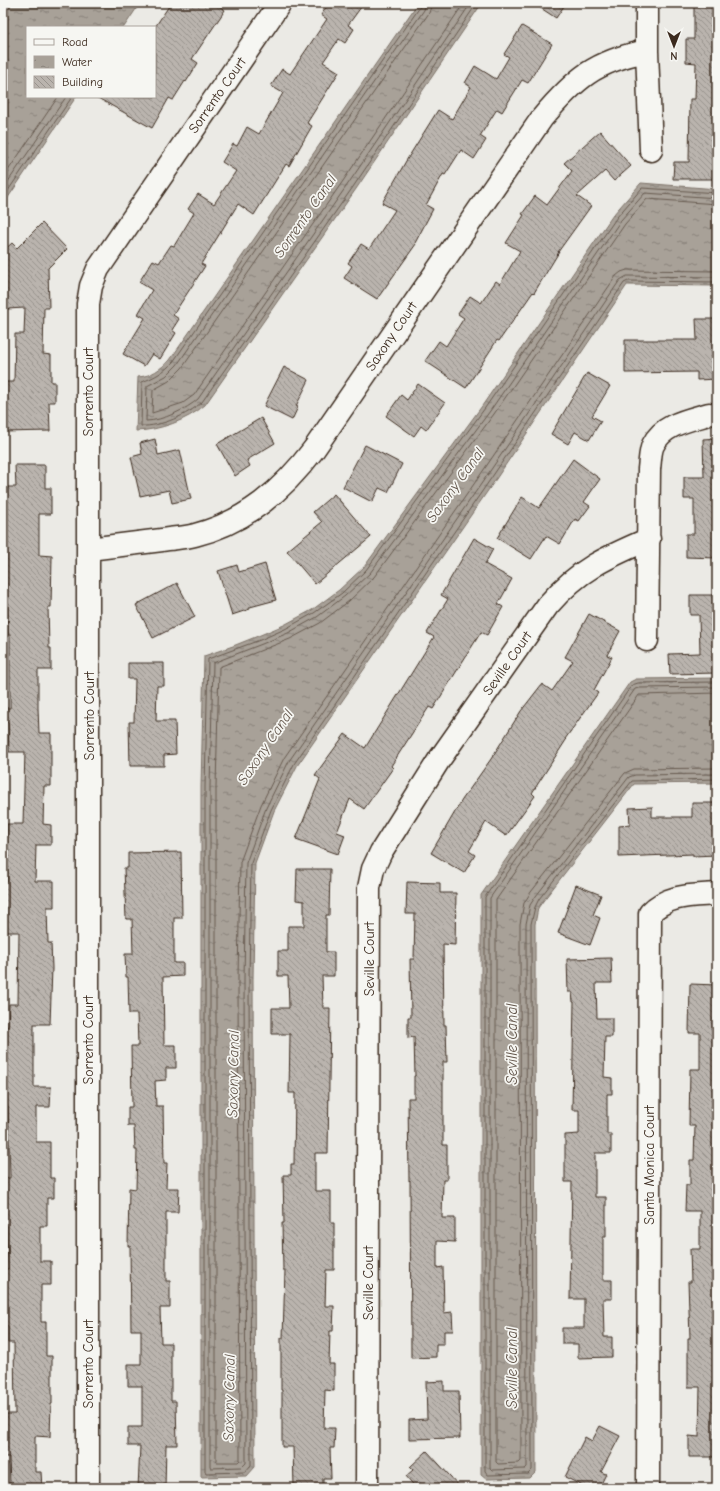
<svg xmlns="http://www.w3.org/2000/svg" width="720" height="1491" viewBox="0 0 720 1491" font-family="'Comic Neue',sans-serif">
  <style>
    .water { fill: url(#water-ripples); stroke: #7c7167 }
    .lines { fill: none; stroke-linecap: round; stroke-linejoin: round }
    .shore { stroke: #675a4f; stroke-width: 1 }
    .building { fill: url(#building-back-hatch); stroke: #3b2a1e }
    .minor-casing { stroke: #3b2a1e; stroke-width: 25 }
    .minor { stroke: #f6f6f2; stroke-width: 22 }
    .labels { text-anchor: middle; stroke-width: 3.5; stroke-linejoin: round; paint-order: stroke }
    .street-label { font-size: 14px; fill: #3b2a1e; stroke: #f6f6f2 }
    .water-label { font-size: 15px; font-style: italic; fill: #615449; stroke: #f6f6f2 }
  </style>
  <defs>
    <pattern id="water-ripples" width="26" height="14" patternUnits="userSpaceOnUse"><rect width="26" height="14" fill="#a8a198"/><path d="M2 4q2-2 4 0t4 0M15 11q2-2 4 0t4 0" fill="none" stroke="#8a837b"/></pattern>
    <pattern id="building-back-hatch" width="6" height="6" patternUnits="userSpaceOnUse"><rect width="6" height="6" fill="#bab4ae"/><path d="M-1 5l2 2M0 0l6 6M5-1l2 2" fill="none" stroke="#98938d"/></pattern>
  </defs>
  <rect width="100%" height="100%" fill="#ebeae5"/>
  <filter id="ink" filterUnits="userSpaceOnUse"><feTurbulence type="fractalNoise" baseFrequency=".025" numOctaves="2"/><feDisplacementMap in="SourceGraphic" scale="8" xChannelSelector="R" yChannelSelector="G"/><feConvolveMatrix kernelMatrix="1 2 1 2 8 2 1 2 1" color-interpolation-filters="sRGB"/></filter>
  <g filter="url(#ink)">
    <path class="water" d="M3,3h137l-16,24h-97v70h49l-73,108z
      M418,3h64l-126,186 -151,216c-19,16 -45,25 -69,26l2,-54c14,-1 22,-8 32,-17z
      M641,183l76,6v97l-90,-1 -131,194 -199,287 -23,45 -19,52 -2,116 2,488 -8,9 -46,1v-690l3,-131 29,-10 25,-10 26,-11 28,-15 27,-20 25,-23 118,-161 131,-191z
      M717,678v105l-83,1 -91,117 -5,7 -3,16 1,548 -6,6 -43,1 -6,-5v-579l149,-213 6,-3z"/>
    <g class="lines">
      <path class="shore" d="M421,3l-1,4 -247,355c-9,10 -18,15 -31,20l-1,44c19,1 47,-11 61,-24l151,-215 124,-184
        M426,3l-2,7 -247,355 -11,11 -19,10 -1,35c16,0 41,-12 52,-22l150,-215 123,-181
        M432,3l-3,10 -247,355 -13,13 -16,9 -1,23 31,-10 11,-8 149,-214 121,-178
        M3,178l55,-81
        M3,189l63,-92
        M717,193l-75,-5 -25,29 -132,191 -119,162 -24,23 -28,20 -29,16 -25,11 -52,19 -3,128v684l1,2 39,-1 6,-7 -2,-486 2,-116 20,-53 23,-46 198,-287 132,-194 4,-2 89,1
        M3,198l69,-101
        M717,198l-72,-5 -24,27 -131,191 -120,162 -25,23 -28,21 -29,16 -26,11 -49,19 -3,124v679l1,2 31,-1 4,-4 -2,-484 2,-116 20,-55 23,-47 199,-287 132,-194 7,-4 90,1
        M717,204l-70,-5 -22,25 -131,190 -120,163 -25,24 -29,22 -30,16 -71,28 -3,120v673l1,2h21l2,-2 -2,-481 2,-117 21,-57 23,-47 199,-287 133,-195 5,-4 6,-2 90,1
        M717,682l-79,1 -6,2 -147,212v574l3,4 40,-1 4,-4 -1,-546 4,-17 4,-8 93,-118 85,-2
        M717,687l-78,1 -4,1 -145,209v570l2,2 33,-1 2,-2 -1,-543 4,-19 6,-9 93,-119 6,-2 82,-1
        M717,693l-78,2 -143,205v562l2,2 21,-1 2,-2 -1,-537 4,-21 7,-11 94,-119 9,-4 83,-1"/>
    </g>
    <path class="building" d="M171,3h43l11,7 -33,49 6,4 -12,19 -1,-1 -12,19 -4,-2 -17,30 -56,-31h59v-70z
      M329,3h35l-16,22 6,4 -9,14 -6,-4 -16,23 16,10 -32,51 5,3 -23,40 -3,-2 -32,51 -16,-11 -37,60 4,2 -32,49 6,4 -7,11 4,3 -16,26 -8,-5 -8,12 -21,-12 22,-36 -7,-4 14,-24 -13,-8 14,-22 6,3 12,-18 3,1 20,-33 -6,-4 10,-15 16,10 22,-33 -14,-9 11,-18 4,2 10,-19 12,7 24,-41 -12,-7 11,-17 8,5 37,-55 -6,-4z
      M533,3h33l-10,15z
      M694,3h23v176h-44l1,-17h15l1,-63h5l1,-36 -10,-1v-23h8z
      M522,26l30,18 -24,39 -6,-3 -20,32 -5,-3 -17,27 6,4 -12,19 -13,-9 -16,25 -2,-1 -17,31 7,4 -18,34 1,1 -39,55 -33,-21 8,-12 -4,-3 13,-19 8,5 26,-39 -13,-7 24,-42 32,-51 14,9 19,-32 -6,-4 10,-17 21,13 13,-22 -5,-3z
      M600,131l31,35 -17,15 -9,-10 -28,25 14,10 -33,46h1l-25,41 -1,-1 -34,49 -2,-1 -31,48 -41,-27 14,-20 7,5 18,-28 -6,-4 12,-18 11,7 15,-22 4,3 20,-33 -14,-8 18,-28 -2,-1 13,-18 12,9 25,-34 -8,-8z
      M42,223l25,26 -19,19 1,40h-5l-1,46 8,1v27h4v20h-6l1,29 -46,1v-50h10l1,-48h9l1,-26 -18,1 -1,-28h-3v-30l9,-8 5,5z
      M696,319h21v60l-20,1v-8l-72,1v-33h72z
      M284,367l25,13 -13,26 2,1 -6,13 -28,-14z
      M587,373l23,13 -18,30 9,5 -12,19 -14,-8 -7,12 -17,-10z
      M418,384l27,19 -19,27 -5,-4 -7,10 -28,-20 15,-21 6,5z
      M261,418l14,25 -28,17 3,6 -15,10 -18,-32z
      M717,438v120l-31,-1v-23h8v-35h-10v-22h20l-1,-38z
      M155,439l3,16 22,-5 11,49 -19,4 -3,-13 -29,6 -9,-39 11,-3 -2,-11z
      M365,445l37,19 -14,28 -9,-4 -7,14 -29,-15z
      M573,459l27,20 -16,23 6,4 -11,15 -4,-2 -15,25 -14,-8 -15,23 -34,-21 25,-41 17,11z
      M15,465h30v23h6v26h-12v41l13,1 -1,51h-3l1,41h2v22h-13v38l1,25h12v53h-7l-1,38 8,1v20h-15l-1,36h19v26h-7l1,36h3l1,25 -2,56h-16v63h17l-1,20h-14v35h14v36h4v20h-7v28h-7v35h11v24h-10v37h5v34h6v48h-1l-1,33 -15,-1v36h6l1,16h-32l-1,-31h-4l1,-43h9l-1,-71h-6v-17h-5v-57h5l-1,-43h-4v-48h7l-2,-72h-4l2,-60h-3v-20l5,1 1,-23h9l1,-72h-16v-50h4v-58h16l2,-72h-16l-1,-30h-5v-14h7v-73h-2l-2,-60 1,-61h-4v-27h13z
      M334,494l37,43 -56,47 -28,-33 35,-29 -9,-10z
      M474,538l19,11 -8,15 27,15 -14,25 5,3 -16,28 -6,-3 -48,77 -4,-2 -38,59 2,2 -29,41 -14,-10 -13,33 8,3 -7,19 -42,-15 24,-60 -5,-4 30,-41 20,14 69,-111 -7,-4 21,-34 -7,-4z
      M265,564l11,36 -26,7v2l-18,6 -14,-44 19,-6 2,7z
      M177,583l18,34 -42,21 -17,-33z
      M690,595h27v78l-47,1 -1,-20 31,-1 -1,-38h-9z
      M589,614l31,17 -13,24 5,2 -18,33 4,3 -33,46 1,1 -34,53 3,3 -29,40 -20,-14 -17,29 6,4 -11,18 -33,-20 31,-53 29,-41 30,-48 21,-27 10,7 21,-30 -8,-4z
      M128,663h36v23h-7l-1,35h19l1,33 -12,1v11h-34l-1,-44h5l1,-43h-7z
      M692,803h24v19h1l-1,33 -23,1v-2l-74,3v-31l11,-1 -1,-17 23,-1v10h40z
      M181,852l1,66h-8v45h9v13l-20,1 1,68h12v23h-10v12l-11,1 1,25h7l1,57h3l-1,25h13l-1,24h-12v69h4v27h-10l1,35h10v58h5l1,44h-11l-1,43h-27l2,-42h-12v-19h14v-41h-14v-22h13v-34h-10l-1,-84h-2l1,-58 7,1 1,-39h-2l-1,-24h-6v-19h4l-1,-61h7l-1,-32h-8l-1,-37h-2l-1,-23h8l-1,-35h-6l-2,-51h4v-15z
      M297,869h33l-1,46h-3v37h8v24h-12l1,32h7l-2,145h-13v38h16v32h3v47h-8l-1,36h9l-1,25h-3l-1,33h5v27l-9,-1 -1,38h11l-1,20h-4l1,30h-8v10l-29,-1 -1,-40h-11v-57h-1v-52h2l2,-68h-2l-1,-47h2l-1,-48h8v-11h3l1,-71h-6l1,-59h-18v-26h17l-1,-32h-10v-25h10v-25h16v-25l-8,-1z
      M407,882l33,1v10h16l-1,52 -12,-1 1,81h2l1,37h-4v83h4v35h-4l-1,38h13v24l-18,-1v27l6,-1 1,46 8,-1 1,19h-9v13h-8v13l-25,1 -1,-178 -1,1 -1,-83h6v-22h1l-1,-39 -6,1v-21h3l-1,-58h4l1,-45h-9z
      M576,885l25,10 -8,20 7,3 -10,27 -32,-12z
      M611,958l1,25h-16l1,35h15v19h-7l-1,40 8,1v16h-5v40h4v19h-16v44h11v40h-3v43h9v19h-9l1,38h8v20l-34,1v-14h-16v-16h22v-29h-14l2,-117h-7v-47l14,-1v-24h-7l2,-108h-1l-1,-10h-4l-1,-33z
      M690,984l27,1v284h-1l1,188h-28v-21l10,1 1,-50h-12v-49h2l-2,-56h3l-1,-33h10v-38h-15l1,-26h4v-25h4l1,-34h-6l1,-57h10v-36h-11z
      M444,1381v10h15l1,47 -51,1v-19l18,-1 -1,-37z
      M600,1426l20,10 -19,36 5,2 -7,14h-12l-22,-11 20,-40 7,4z
      M427,1451l34,37h-45l-10,-12 7,-6 -3,-3z"/>
    <g class="lines">
      <defs>
        <path id="minor" d="M647,3v48l4,99
          M89,549c24,-3 48,-6 73,-9 11,-2 22,-2 33,-5 51,-13 88,-45 119,-86l228,-331c33,-39 53,-57 105,-67
          M647,640l2,-171c1,-7 1,-18 4,-24 10,-21 36,-25 56,-31
          M88,1488v-1184l3,-18 7,-17 182,-266
          M367,1488l2,-600 4,-19 8,-17 58,-92 109,-155c31,-36 59,-48 101,-66
          M648,1488l2,-575c18,-19 43,-17 67,-19"/>
      </defs>
      <use href="#minor" class="minor-casing"/>
      <use href="#minor" class="minor"/>
    </g>
  </g>
  <g class="labels">
    <g class="street-label">
      <text transform="translate(217 95) rotate(-55)" y="5">Sorrento Court</text>
      <text transform="translate(391 336) rotate(-56)" y="5">Saxony Court</text>
      <text transform="translate(88 392) rotate(-90)" y="5">Sorrento Court</text>
      <text transform="translate(507 663) rotate(-55)" y="5">Seville Court</text>
      <text transform="translate(89 716) rotate(-90)" y="5">Sorrento Court</text>
      <text transform="translate(369 959) rotate(-90)" y="5">Seville Court</text>
      <text transform="translate(88 1040) rotate(-90)" y="5">Sorrento Court</text>
      <text transform="translate(649 1165) rotate(-90)" y="5">Santa Monica Court</text>
      <text transform="translate(368 1283) rotate(-90)" y="5">Seville Court</text>
      <text transform="translate(88 1364) rotate(-90)" y="5">Sorrento Court</text>
    </g>
    <g class="water-label">
      <text transform="translate(305 216) rotate(-55)" y="5">Sorrento Canal</text>
      <text transform="translate(455 485) rotate(-54)" y="5">Saxony Canal</text>
      <text transform="translate(265 747) rotate(-56)" y="5">Saxony Canal</text>
      <text transform="translate(512 1044) rotate(-90)" y="5">Seville Canal</text>
      <text transform="translate(233 1074) rotate(-89)" y="5">Saxony Canal</text>
      <text transform="translate(512 1368) rotate(-90)" y="5">Seville Canal</text>
      <text transform="translate(229 1398) rotate(-89)" y="5">Saxony Canal</text>
    </g>
  </g>
  <rect width="720" height="1491" fill="none" stroke="#f6f6f2" stroke-width="16"/>
  <rect x="8" y="8" width="704" height="1475" fill="none" stroke="#3b2a1e" stroke-width="1.5" filter="url(#ink)"/>
  <rect x="26" y="26" width="130" height="72" fill="#f6f6f2" stroke="#aba49d"/>
  <rect x="34" y="39" width="20" height="6" fill="#f6f6f2" stroke="#aba49d"/>
  <text x="62" y="46" font-size="12" fill="#3b2a1e">Road</text>
  <rect x="34" y="56" width="20" height="12" fill="url(#water-ripples)" stroke="#aba49d"/>
  <text x="62" y="66" font-size="12" fill="#3b2a1e">Water</text>
  <rect x="34" y="76" width="20" height="12" fill="url(#building-back-hatch)" stroke="#aba49d"/>
  <text x="62" y="86" font-size="12" fill="#3b2a1e">Building</text>
  <g transform="translate(674 46) rotate(180)" stroke="#f6f6f2" stroke-width="3" paint-order="stroke">
  <path d="M0-3L7 15L0 10L-7 15Z" fill="#3b2a1e"/>
  <text y="-6" font-size="11" font-weight="bold" text-anchor="middle" fill="#3b2a1e">N</text>
  </g>
</svg>
